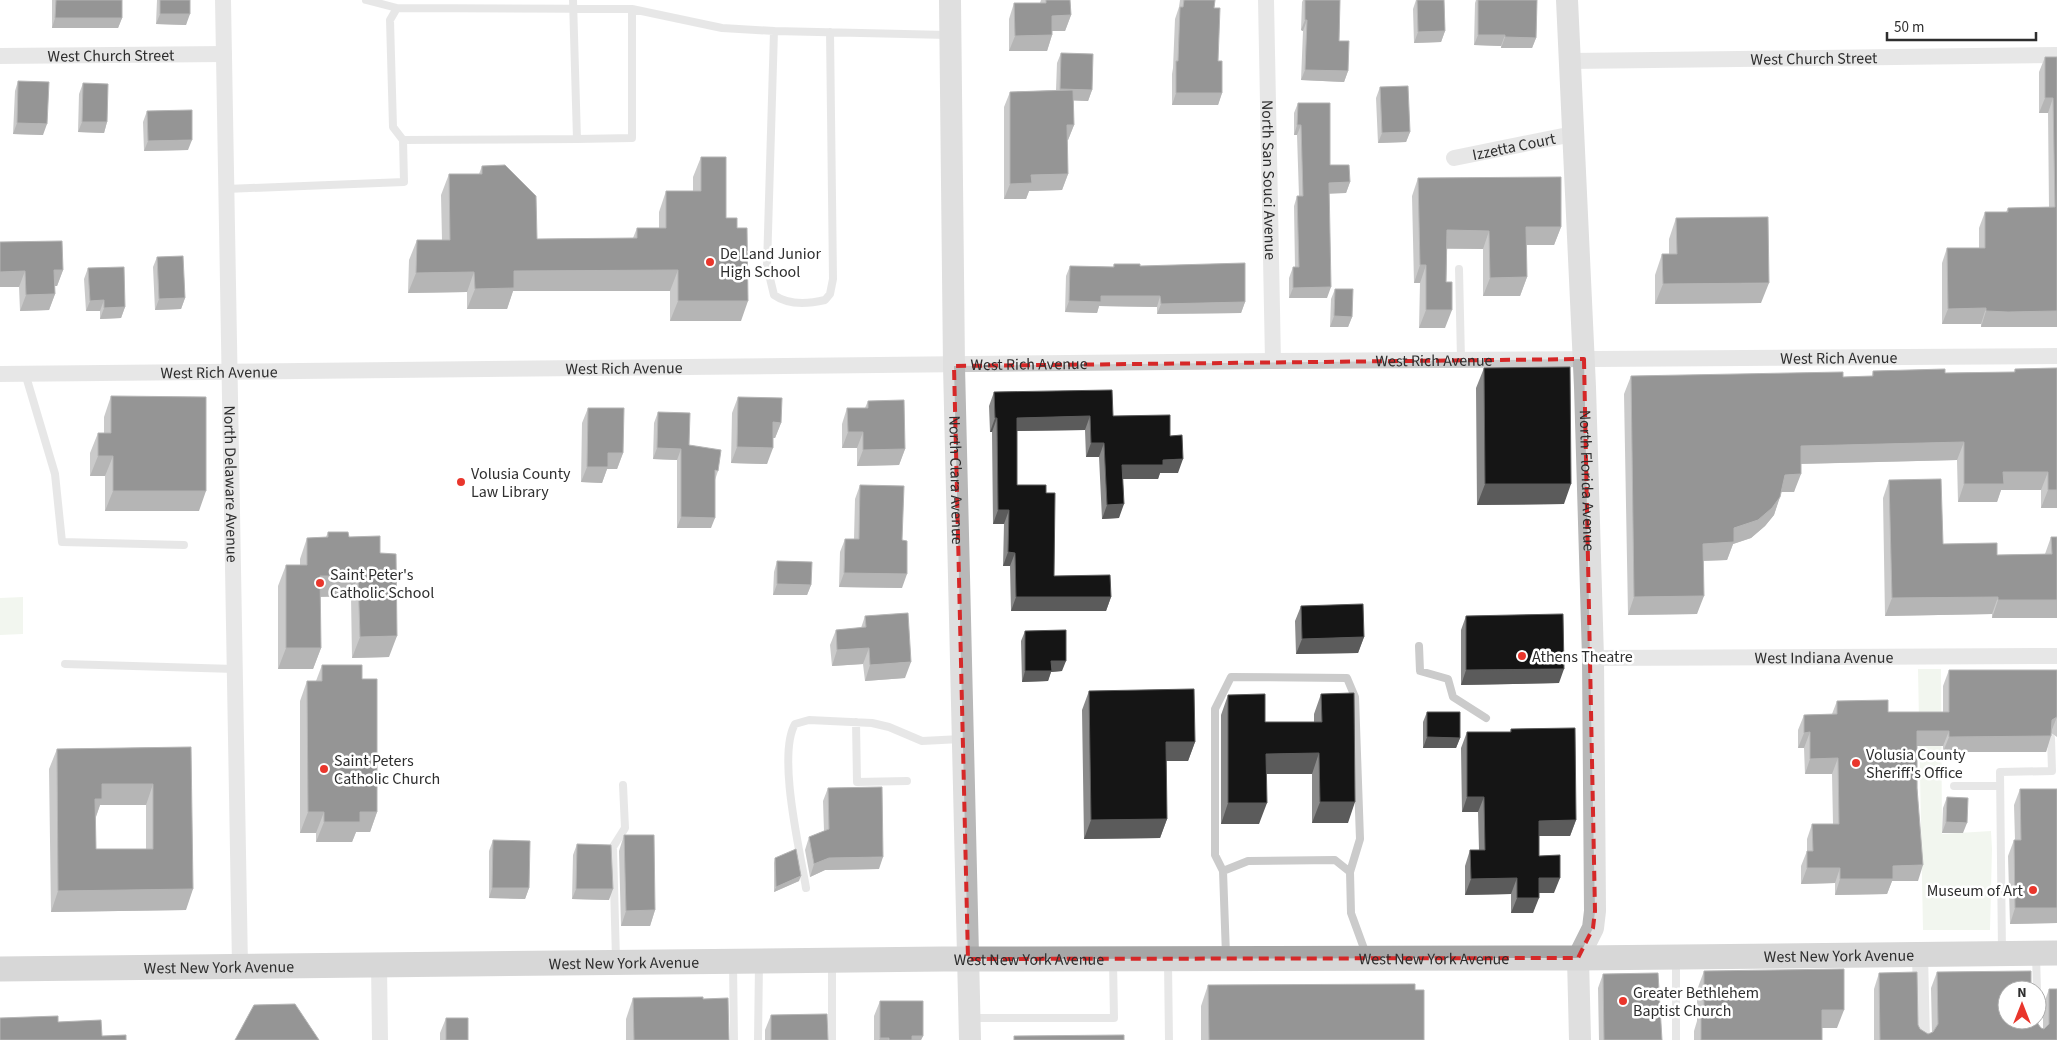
<svg xmlns="http://www.w3.org/2000/svg" width="2057" height="1040" viewBox="0 0 2057 1040" font-family="'Source Sans 3',sans-serif">
  <style>
    .green { fill: #e2ecdb }
    .lines { fill: none; stroke-linecap: round; stroke-linejoin: round }
    .lane { stroke: #cbcbcb; stroke-width: 8 }
    .street { stroke: #cbcbcb; stroke-width: 16 }
    .secondary { stroke: #b8b8b8; stroke-width: 22 }
    .primary { stroke: #a6a6a6; stroke-width: 25 }
    .wall { fill: #8a8a8a; fill-rule: evenodd }
    .shaded-wall { fill: #5b5b5b }
    .building { fill: #151515; stroke: #5b5b5b; fill-rule: evenodd }
    .marked { fill: none; stroke: #d62828; stroke-width: 4; stroke-dasharray: 10 6; stroke-linejoin: round }
    .poi-dot { fill: #e9362c; stroke: #fff; stroke-width: 2 }
    .labels { text-anchor: middle; stroke-width: 5; stroke-linejoin: round; paint-order: stroke }
    .street-label { font-size: 16px; fill: #2e2e2e; stroke: #fff }
    .poi-label { font-size: 16px; fill: #2e2e2e; stroke: #fff; text-anchor: start }
  </style>
  <rect width="100%" height="100%" fill="#fff"/>
  <path class="green" d="M23,597v37l-23,1v-37z
    M1918,669h23l1,165 49,-3 1,18 -2,81h-67z"/>
  <g class="lines">
    <path class="lane" d="M366,0l31,8
      M830,32l3,247 -3,15 -5,6c-17,4 -37,5 -51,-5l-7,-29 7,-235 174,4
      M577,139l55,-1v-129
      M403,140l-10,-13 -3,-107 7,-12 235,1 90,19 52,3
      M226,189l178,-7 -1,-42 174,-1 -4,-139
      M1459,269l2,91
      M25,373l30,101 7,68 122,3
      M1419,646l1,25 28,8 5,18 33,21
      M65,664l170,5
      M856,722l1,60 50,-1
      M1954,786h46
      M1223,871l-8,-16v-146l16,-32 116,1 8,19 5,142 -10,33
      M806,888c-6,-37 -29,-133 -11,-164l14,-4 63,3 17,4 33,14 39,-2
      M2002,952l-2,-180 52,-1 -1,-33
      M1226,955l-3,-84 25,-10 87,-1 15,12 1,41 15,41
      M2036,955l1,35
      M616,960l-3,-113 12,-19 -2,-43
      M1676,960v80
      M733,963l1,77
      M1168,963l1,77
      M972,1018h142l-1,-57
      M758,1040l1,-77
      M832,1040v-75"/>
    <g class="street">
      <path id="s1" d="M223,0l17,966"/>
      <path id="s2" d="M1266,0l7,361"/>
      <path id="s3" d="M0,56l224,-2"/>
      <path id="s4" d="M1570,61l487,-6"/>
      <path id="s5" d="M1454,158l119,-24"/>
      <path id="s6" d="M0,374l1273,-13 784,-5"/>
      <path id="s7" d="M1593,658l464,-2"/>
      <path d="M1920,954l2,86"/>
      <path d="M379,965l1,75"/>
    </g>
    <g class="secondary">
      <path id="s8" d="M950,0l4,366 16,674"/>
      <path id="s9" d="M1567,0l18,387 8,271 2,253 -2,17 -15,30 2,82"/>
    </g>
    <path class="primary" id="s10" d="M0,969l943,-10 635,-1 479,-5"/>
  </g>
  <path class="wall" d="M52,0h70v18l-4,10h-66z
    M157,0h33l-4,25 -30,-1z
    M1041,0h29l1,15 -6,16h-13v4l-5,16h-38v-32l5,-16h26z
    M1180,0h35l-1,8 4,53 4,32 -4,12h-46v-31l1,-6 2,-49 4,-12z
    M1303,0h37l-1,41 9,30 -4,11 -43,-2 2,-49 -2,-1 1,-28z
    M1416,0h28l1,31 -4,11 -27,1 -1,-34z
    M1476,0h61l-1,38 -4,10h-31v-2l-27,-1 1,-42z
    M1061,53l31,37 -4,11 -15,-1 1,25 -6,15h-1l1,34 -6,16 -33,1 -3,8h-22v-92l6,-15 46,-2 1,-27z
    M2045,57h12v270h-76v-3h-39v-61l5,-15h32v-20l6,-16h21l2,-4 41,-1 -1,-94h-9v-41z
    M18,81l25,54 -30,-1 2,-43z
    M83,83l24,39 -3,11 -26,-1 1,-38z
    M1380,87l30,45 -4,10 -28,1 -2,-45z
    M1298,103l32,62 20,17 -4,11h-17l-2,105h-38v-20l4,-11h2l-1,-61 3,-10h2l-2,-61h-3v-22z
    M147,111l41,39 -44,1 -1,-29z
    M701,157l25,61 15,103h-71v-30h-157l-6,18h-40v-17l-59,1 1,-33 8,-20h25l-1,-45 8,-21h30l3,-8 55,73 96,-1 4,-10h22v-16l7,-21h27v-14z
    M1418,178l143,49 -7,18h-28l1,32 -7,19h-37v-47h-36l-2,79h-26l1,-45h-6l-2,-87z
    M1676,218l85,85 -106,1v-29l7,-21h7v-15z
    M0,242l63,28 -6,16h-2v8l-6,16 -29,1 -1,-24h-19z
    M157,257l28,41 -4,11 -26,1 -2,-43z
    M1114,264l26,2 105,36 -4,11 -84,1v-7l-58,-1 -2,7 -32,-1 1,-36 4,-10 43,1z
    M88,268l37,39 -4,11 -21,1v-8h-14l-2,-32z
    M1335,289l17,28 -4,10h-18l1,-28z
    M1484,368l80,136 -87,1 -1,-117z
    M2057,368v140h-16v-18h-40l-4,12h-39l-1,-42 -156,4 -7,28h-13l-7,23 -9,11 -14,12 -18,6 -6,16 -24,1 -6,53 -69,1 -4,-221 7,-18 212,1 29,-1 1,-5 72,2 69,-1 1,-3z
    M994,392l119,24 57,20 8,37h-18l-2,6h-35l-4,39 -17,1 -3,-62h-13l-1,-27 -68,1v54l29,8 8,83 57,21 -5,14h-95l-1,-45h-7l1,-42h-11l-1,-92h-2l-1,-26z
    M111,396l88,115h-94v-35h-15v-23l8,-20h6v-16z
    M738,397l43,26 -6,15h-2l-6,26 -36,-1 1,-50z
    M868,401l37,48 -6,16 -42,1v-18h-15v-24l5,-16h18z
    M588,408l35,45 -6,16h-10l-5,14 -21,-1 1,-59z
    M658,412l31,33 29,26 -3,9 -4,48h-34v-68l-24,-1 1,-36z
    M1889,480l54,64 54,11 48,-1 6,-17h6v81h-65v-4l-107,2 -2,-118z
    M860,485l42,55v48l-63,-1 1,-35 5,-13h9l1,-40z
    M328,532l21,5 31,16 9,104 -37,1 -1,-62 -31,1 1,51 -8,21h-35v-83l8,-21h14v-6l7,-21 19,-1z
    M777,561l34,24 -4,10h-34l1,-23z
    M1301,606l63,31 -6,16 -62,1 -1,-33z
    M865,616l40,62 -40,3 -2,-17 -31,2 -2,-21 6,-15 25,-2z
    M1466,616l93,67 -98,2v-55z
    M1025,631l37,40 -11,1 -3,9 -26,1 -1,-41z
    M322,665l40,14 15,133 -7,20h-14l-4,10h-36v-9h-16v-132l7,-20h9z
    M1949,670h108v81v-14l-6,-4 -5,19h-103v-6h-26l1,135h-26l-5,13 -52,1v-12l-34,1v-18l6,-15v-12l5,-15h21l-1,-50h-27l-1,-26h-6v-18l6,-15 28,-1 5,-13 51,11h55v-26z
    M1089,691l106,51 -7,19h-22l1,58 -7,19 -76,1 -2,-129z
    M1321,694l27,129h-36v-49h-46l-7,50h-38v-109l7,-20 37,27h49v-8z
    M1427,712l33,26 -4,10h-33v-26z
    M1511,729l65,91 -6,16h-31v20l15,37h-15l-6,20h-22v-19l-46,1v-29l5,-16h9l-1,-38h-16l-1,-64 6,-16h43z
    M191,747l-5,163 -135,2 -2,-143 8,-20zM100,805h46v44h-50v-32z
    M828,788l51,81 -54,1 -15,7 -5,-27 4,-13 15,-6 -1,-30z
    M2020,789h37v134l-47,1 -2,-68 6,-16h1l-1,-35z
    M1947,797l16,36h-21l1,-25z
    M624,835l31,75 -5,16h-29l-2,-75z
    M493,840l36,48 -4,11 -36,-1v-47z
    M577,844l32,56 -37,-1 1,-44z
    M775,858l24,23 -25,11v-29z
    M1704,971l133,57h-15v12h-128v-9l3,-10v-31z
    M1937,972l94,18 7,34 3,4 2,1v-23l6,-17 8,51h-183v-51l5,-16 39,52 2,4 8,5 4,-1 -1,-45z
    M1603,974l59,66h-63l-1,-52z
    M1208,985l207,5 9,50h-223v-34z
    M633,998l70,1 26,41h-103v-21z
    M880,1001l43,35 -2,4h-47v-24z
    M771,1015l57,25h-63v-10z
    M446,1018l22,22h-28v-7z"/>
  <path class="shaded-wall" d="M160,14h30l-4,11 -30,-1z
    M1071,15l-6,16h-19l6,-15z
    M55,18h67l-4,10h-66z
    M1305,20h2l-4,11 -2,-1z
    M1445,31l-4,11 -27,1 4,-11z
    M1052,35l-5,16h-38l6,-15z
    M1478,35h27l-4,11 -27,-1z
    M1505,37l31,1 -4,10h-31z
    M1305,70l43,1 -4,11 -43,-2z
    M1060,89l32,1 -4,11 -32,-1z
    M1176,93h46l-4,12h-46z
    M2045,98h8l-5,15h-9z
    M82,122h25l-3,11 -26,-1z
    M17,123l30,1 -4,11 -30,-1z
    M1067,125h7l-6,15h-7z
    M1297,125h4l-4,10h-3z
    M1410,132l-4,10 -28,1 4,-10z
    M192,140l-4,10 -44,1 4,-10z
    M1068,174l-6,16 -33,1 -3,8h-22l6,-15 21,-9z
    M1350,182l-4,11 -21,1 4,-11z
    M1526,227h35l-7,18h-34z
    M1447,230l42,1 -6,18 -43,-1z
    M1420,265h6l-6,18h-6z
    M54,270h9l-6,16h-8z
    M678,270l-8,21h-157l-6,18h-40l8,-20 39,-18z
    M25,271l-6,16h-19v-15z
    M474,272l-7,20 -59,1 8,-20z
    M1527,277l-7,19h-37l7,-18z
    M1769,283l-8,20 -106,1 8,-20z
    M1331,287l-4,11h-38l4,-10z
    M55,294l-6,16 -29,1 6,-16z
    M1101,296h59l-3,11 -58,-1 -2,7 -32,-1 4,-11z
    M185,298l-4,11 -26,1 4,-11z
    M104,300l-4,11h-14l4,-10z
    M678,301h70l-7,20h-71z
    M1245,302l-4,11 -84,1 4,-10z
    M125,307l-4,11 -21,1 4,-11z
    M1986,308l-5,16h-39l6,-15z
    M1426,310h26l-7,18h-26z
    M1986,311h71v16h-76z
    M1334,316l18,1 -4,10h-18z
    M1090,416l-5,14 -73,1 5,-13z
    M995,418h2l-5,14h-2z
    M773,422l8,1 -6,15h-8z
    M848,432h15l-6,16h-15z
    M1964,442l-7,18 -163,4 7,-18z
    M1091,443h13l-5,14h-13z
    M737,447l36,1 -6,16 -36,-1z
    M657,448l24,1 -4,11 -24,-1z
    M905,449l-6,16 -42,1 6,-16z
    M608,453h15l-6,16h-10l-5,14 -21,-1 6,-15z
    M98,456h15l-8,20h-15z
    M1183,459l-5,14h-18l-2,6h-41l5,-14 41,-5z
    M2003,472h45l-7,18h-40l-4,12h-39l6,-18z
    M1801,474l-7,18h-16l7,-17z
    M1485,484h86l-7,20 -87,1z
    M2048,490h9v18h-16z
    M113,491h93l-7,20h-94z
    M1780,497l-6,18 -9,11 -14,12 -18,6 -6,16 -31,1 7,-17 31,-16z
    M1124,504l-5,14 -17,1 5,-14z
    M998,510h11l-5,14h-11z
    M681,517l34,1 -4,10h-34z
    M1008,552l7,1 -5,13h-7z
    M844,573l63,1 -5,14 -63,-1z
    M320,576h38l-7,20 -39,1z
    M777,584l34,1 -4,10h-34z
    M1704,596l-7,18 -69,1 6,-18z
    M1016,597h95l-5,14h-95z
    M1998,597l-6,17 -107,2 7,-18z
    M1998,600h59v18h-65z
    M397,636l-8,21 -37,1 8,-21z
    M1364,637l-6,16 -62,1 6,-15z
    M286,648h35l-8,21h-35z
    M869,648l-6,16 -31,2 5,-16z
    M1051,661h15l-4,10 -11,1 -3,9 -26,1 3,-11z
    M911,662l-6,16 -40,3 5,-16z
    M1564,669l-5,14 -98,2 5,-15z
    M2057,717l-6,15 1,-12z
    M1917,731h32l-6,15h-32z
    M1810,732l-6,16h-6l6,-15z
    M2051,736l-5,16h-103l6,-15z
    M1427,737l33,1 -4,10h-33z
    M1166,742h29l-7,19h-29z
    M1319,753l-7,21h-53l7,-20z
    M1838,758l-6,16h-27l5,-15z
    M102,784h51l-7,21h-46l-5,14v-20z
    M1467,797h17l-6,15h-16z
    M1320,802h35l-7,21h-36z
    M1228,803h39l-8,21h-38z
    M308,812h16l-8,21h-16z
    M360,812h17l-7,20h-14l-4,10h-36l8,-20z
    M1167,819l-7,19 -76,1 7,-19z
    M1576,820l-6,16h-37l6,-15z
    M1946,822l21,1 -4,10h-21z
    M883,857l-4,12 -54,1 -15,7 4,-13 15,-6z
    M1923,865l-5,16h-26l-5,13 -52,1 5,-16 53,-13z
    M1807,868h33l-5,15 -34,1z
    M801,876l-2,5 -25,11 2,-5z
    M1517,878l-6,16 -46,1 6,-16z
    M1539,878h21l-6,15h-21z
    M492,888h37l-4,11 -36,-1z
    M193,889l-7,21 -135,2 7,-21z
    M576,889h37l-4,11 -37,-1z
    M1517,898h22l-6,15h-22z
    M2015,908h42v15l-47,1z
    M655,910l-5,16h-29l5,-15z
    M1822,1010h22l-7,18h-22z
    M912,1036h11l-2,4h-10z
    M880,1038h9l-1,2h-9z"/>
  <path class="building" d="M56,0h66v18h-67z
    M160,0h30v14h-30z
    M1046,0h24l1,15 -19,1v19l-37,1 -1,-33h32z
    M1184,0h31l-1,8h6l-2,53h4v32h-46v-32h2l2,-54h3z
    M1305,0h35l-1,41h10l-1,30 -43,-1 2,-50h-2z
    M1417,0h27l1,31 -27,1z
    M1478,0h59l-1,38 -31,-1v-2h-27z
    M1061,53l32,1 -1,36 -32,-1z
    M2045,57h12v254l-49,1 -22,-1v-3l-38,1 -1,-61h38v-36h23v-4l47,-1 -2,-109h-8z
    M18,81l31,1 -2,42 -30,-1z
    M83,83l25,1 -1,38h-25z
    M1408,86l2,46 -28,1 -2,-46z
    M1073,90l1,35h-7l1,49 -37,1 1,8 -22,1v-92z
    M1298,103h32v62h19l1,17 -21,1 2,104 -38,1v-21h6l-2,-71h6l-2,-71h-4z
    M192,110v30l-44,1 -1,-30z
    M701,157h25v61h11v10h10l1,73h-70v-31l-164,1v17l-39,1 -1,-17 -58,1 1,-33h33l-1,-66h33v-8l23,-1 31,31 1,43 100,-1v-10h29v-37h35z
    M1561,177v50h-35l1,50 -37,1 -1,-47 -42,-1 -1,52h6v28h-26v-45h-6l-2,-87z
    M1768,217l1,66 -106,1 -1,-30h15l-1,-36z
    M62,241l1,29h-9l1,24 -29,1 -1,-24 -25,1v-30z
    M183,256l2,42 -26,1 -2,-42z
    M1245,263v39l-84,2 -1,-8h-59v6l-32,-1 1,-35 44,1v-3h26v2z
    M124,267l1,40 -21,1v-8l-14,1 -2,-33z
    M1335,289h18l-1,28 -18,-1z
    M1570,367l1,117h-86l-1,-116z
    M2057,368v122h-9v-18h-45l1,12h-40v-42l-163,4v28l-16,1 -5,22 -8,11 -14,12 -24,8v14l-31,2 1,52 -70,1 -3,-221 212,-4v5l30,-1v-5l72,-2v4l70,-1v-3z
    M1112,390l1,26 57,-1v21l12,-1 1,24 -20,1v5h-41l2,39 -17,1 -3,-62h-13l-1,-27 -73,2v67h29v8h9l-1,83 56,-1 1,22h-95l-1,-44 -7,-1 1,-42h-11l-1,-92h-2l-1,-26z
    M111,396l95,1v94h-93v-35h-15v-23h13z
    M738,397l44,1 -1,25 -8,-1v26l-36,-1z
    M904,400l1,49 -42,1v-18h-15l-1,-24h21v-7z
    M588,408h36l-1,45h-15v14h-21z
    M658,412l32,1 -1,32 32,5 -3,21 -3,-1v48l-34,-1v-68l-24,-1z
    M1941,479l2,65 54,-1v12l55,-1 -1,-17h6v63h-59v-3l-106,1 -3,-118z
    M860,485l44,1 -2,54 5,1v33l-63,-1 1,-34h14z
    M328,532h20l1,5 31,-1v17l16,1 1,82 -37,1 -2,-61h-38l1,72h-35v-83h21v-27l21,-1z
    M777,561l35,1 -1,23 -34,-1z
    M1363,604l1,33 -62,2 -1,-33z
    M908,613l3,49 -41,3 -1,-17 -32,2 -1,-20 30,-3 -1,-11z
    M1563,614l1,55 -98,1v-54z
    M1066,630v31h-15l1,10h-27v-40z
    M322,665h40v14h15v133h-17v10h-36v-10h-16l-1,-131h15z
    M1949,670h108v47l-5,3 -1,16 -102,1v-6h-32v57l6,77 -30,1v13h-53v-11h-33v-17h6l-1,-27h27l-1,-66 -28,1v-27l-6,1v-18l33,-1v-13l51,-1v12h61z
    M1194,689l1,53h-29l1,77 -76,1 -2,-129z
    M1354,693l1,109h-35l-1,-49 -53,1 1,49h-39v-108l37,-1v28h57l-1,-28z
    M1427,712h33v26l-33,-1z
    M1575,728l1,92 -37,1v35l21,-1v23h-21v20h-22v-20l-46,1 -1,-29h15l-1,-53h-17v-65h44v-3z
    M191,747l2,142 -135,2 -1,-142zM102,784h51v65h-57l-1,-50h7z
    M882,787l1,70 -54,1 -15,6 -5,-27 20,-8 -1,-41z
    M2020,789h37v119h-42l-1,-68h7z
    M1947,797l21,1 -1,25 -21,-1z
    M624,835h30l1,75 -29,1z
    M493,840l37,1 -1,47h-37z
    M577,844l34,1 2,44h-37z
    M796,849l5,27 -25,11 -1,-29z
    M1844,969v41h-22v30h-121v-28h3v-41z
    M2031,971v19l7,-1v35l3,4 3,1 5,-5v-35h8v51h-177l-1,-67 38,-1 1,53 2,4 8,5 5,-2 5,-8 -1,-52zM2007,990h30v30h-30z
    M1658,973l4,67h-58l-1,-66z
    M1415,984v6h9v50h-215l-1,-55z
    M703,997v2l25,-1 1,42h-95l-1,-42z
    M880,1001h43v35h-11v4h-23v-2h-9z
    M295,1004l24,36h-84l19,-35z
    M827,1014l1,26h-57v-25z
    M58,1016v6l43,-2 1,16 24,-1v5h-126v-22z
    M446,1018h22v22h-22z
    M1124,1035v5h-110v-4z"/>
  <path d="M0 0H2057V1040H0ZM1584,359l11,552 -2,17 -15,30 -610,1 -14,-593z" fill="#fff" fill-opacity=".55" fill-rule="evenodd"/>
  <path class="marked" d="M1584,359l11,552 -2,17 -15,30 -610,1 -14,-593z"/>
  <g class="poi-dot">
    <circle cx="710" cy="262" r="5"/>
    <circle cx="461" cy="482" r="5"/>
    <circle cx="320" cy="583" r="5"/>
    <circle cx="1522" cy="656" r="5"/>
    <circle cx="1856" cy="763" r="5"/>
    <circle cx="324" cy="769" r="5"/>
    <circle cx="2033" cy="890" r="5"/>
    <circle cx="1623" cy="1001" r="5"/>
  </g>
  <g class="labels">
    <g class="street-label">
      <text dy="6" stroke="none"><textPath href="#s3" startOffset="111">West Church Street</textPath></text>
      <text dy="6" stroke="none"><textPath href="#s4" startOffset="244">West Church Street</textPath></text>
      <text dy="6" stroke="none"><textPath href="#s5" startOffset="61">Izzetta Court</textPath></text>
      <text dy="6" stroke="none"><textPath href="#s2" startOffset="180">North San Souci Avenue</textPath></text>
      <text dy="6" stroke="none"><textPath href="#s6" startOffset="1839">West Rich Avenue</textPath></text>
      <text dy="6" stroke="none"><textPath href="#s6" startOffset="1434">West Rich Avenue</textPath></text>
      <text dy="6" stroke="none"><textPath href="#s6" startOffset="1029">West Rich Avenue</textPath></text>
      <text dy="6" stroke="none"><textPath href="#s6" startOffset="624">West Rich Avenue</textPath></text>
      <text dy="6" stroke="none"><textPath href="#s6" startOffset="219">West Rich Avenue</textPath></text>
      <text dy="6" stroke="none"><textPath href="#s8" startOffset="480">North Clara Avenue</textPath></text>
      <text dy="6" stroke="none"><textPath href="#s9" startOffset="481">North Florida Avenue</textPath></text>
      <text dy="6" stroke="none"><textPath href="#s1" startOffset="484">North Delaware Avenue</textPath></text>
      <text dy="6" stroke="none"><textPath href="#s7" startOffset="231">West Indiana Avenue</textPath></text>
      <text dy="6" stroke="none"><textPath href="#s10" startOffset="1839">West New York Avenue</textPath></text>
      <text dy="6" stroke="none"><textPath href="#s10" startOffset="1434">West New York Avenue</textPath></text>
      <text dy="6" stroke="none"><textPath href="#s10" startOffset="1029">West New York Avenue</textPath></text>
      <text dy="6" stroke="none"><textPath href="#s10" startOffset="624">West New York Avenue</textPath></text>
      <text dy="6" stroke="none"><textPath href="#s10" startOffset="219">West New York Avenue</textPath></text>
    </g>
    <g class="poi-label">
      <text x="720" y="259">De Land Junior<tspan x="720" dy="18">High School</tspan></text>
      <text x="471" y="479">Volusia County<tspan x="471" dy="18">Law Library</tspan></text>
      <text x="330" y="580">Saint Peter's<tspan x="330" dy="18">Catholic School</tspan></text>
      <text x="1532" y="662">Athens Theatre</text>
      <text x="1866" y="760">Volusia County<tspan x="1866" dy="18">Sheriff's Office</tspan></text>
      <text x="334" y="766">Saint Peters<tspan x="334" dy="18">Catholic Church</tspan></text>
      <text x="2023" y="896" text-anchor="end">Museum of Art</text>
      <text x="1633" y="998">Greater Bethlehem<tspan x="1633" dy="18">Baptist Church</tspan></text>
    </g>
  </g>
  <g transform="translate(2022 1005)"><circle r="24" fill="#ffffff" stroke="#ababab"/>
  <path d="M0-4L9 19L0 12L-9 19Z" fill="#e9362c"/>
  <text y="-8" font-size="14" font-weight="bold" text-anchor="middle" fill="#2e2e2e">N</text>
  </g>
  <path d="M1887 32v8h149v-8" fill="none" stroke="#2e2e2e" stroke-width="2.5"/>
  <text x="1894" y="32" font-size="15" fill="#2e2e2e" stroke="#ffffff" stroke-width="4" paint-order="stroke">50 m</text>
</svg>
